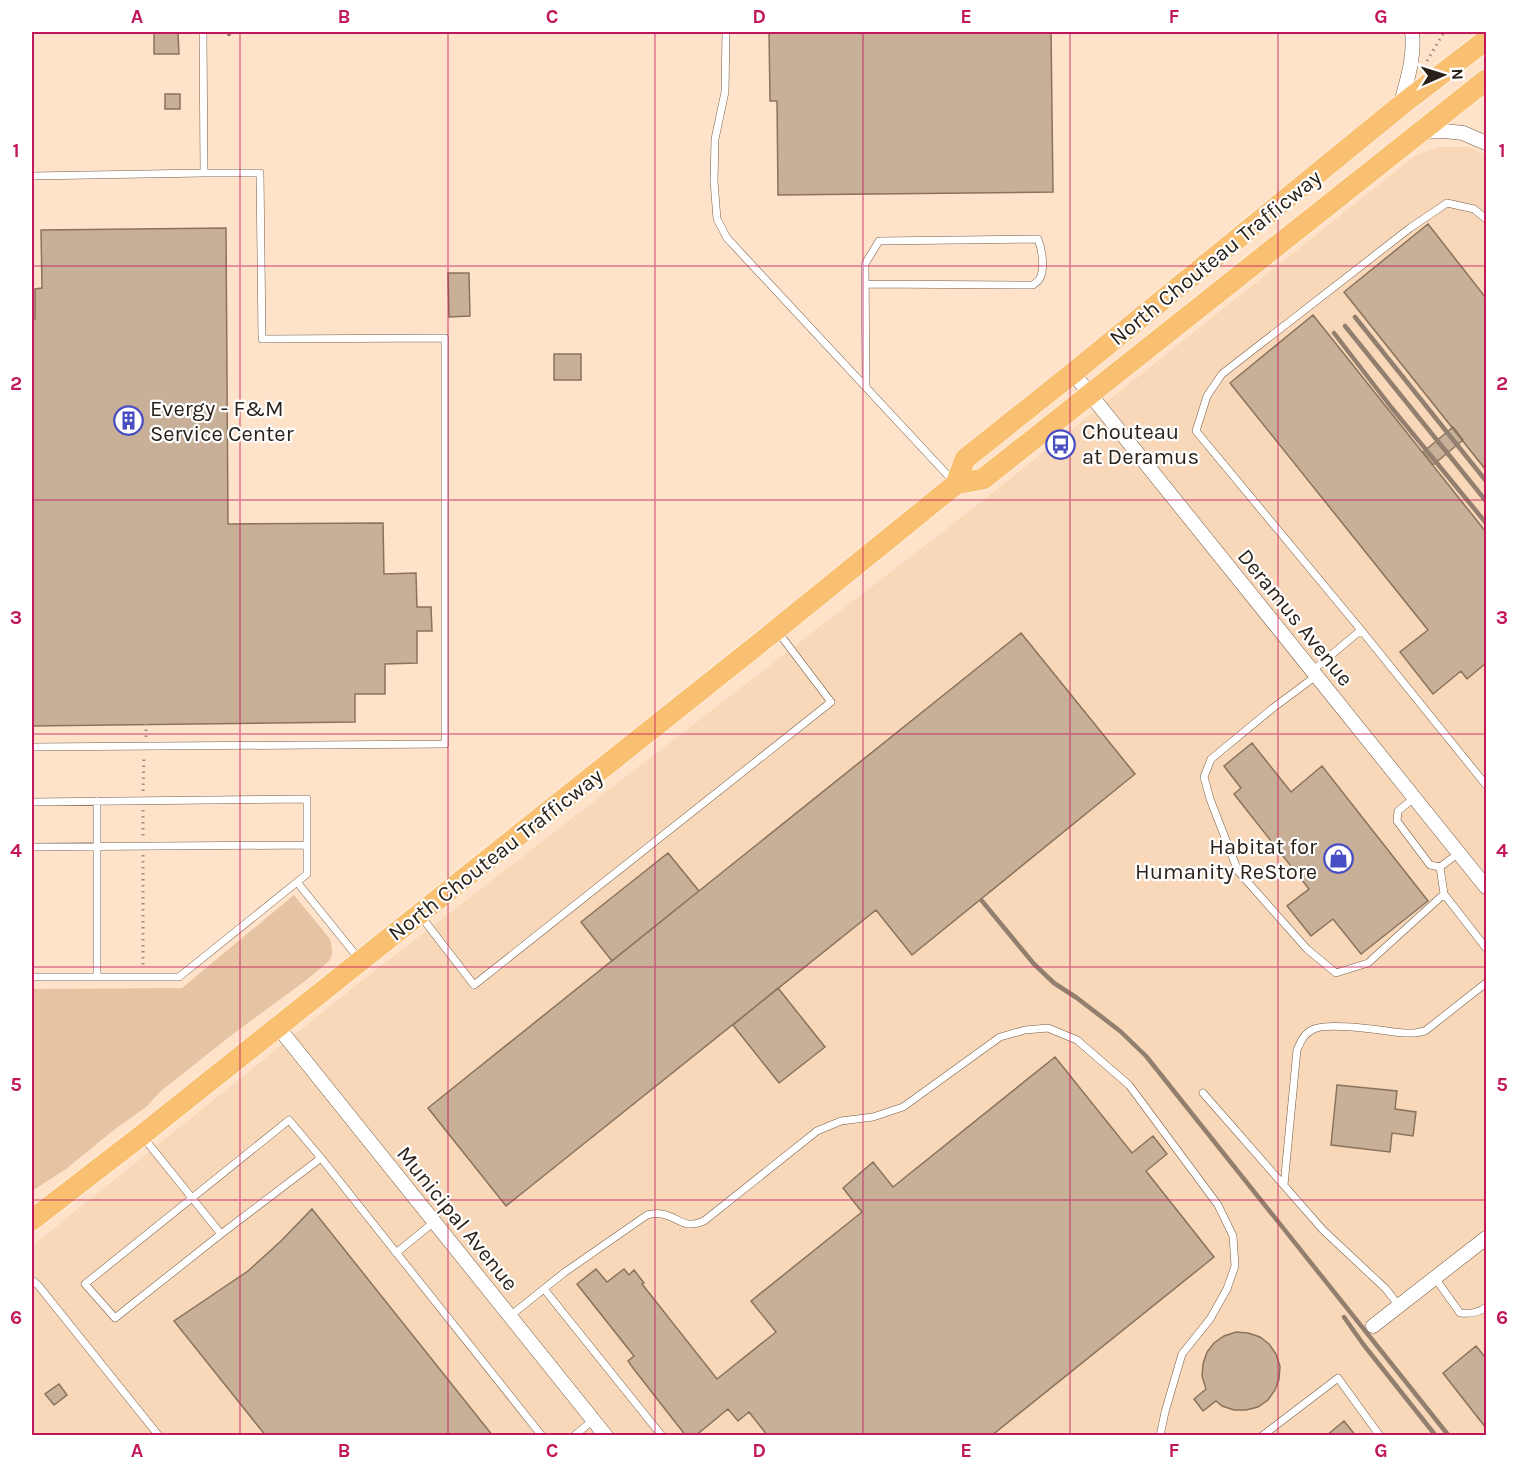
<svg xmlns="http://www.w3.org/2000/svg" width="1518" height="1467" viewBox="0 0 1518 1467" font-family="Karla,sans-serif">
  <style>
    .built { fill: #f8d8b9 }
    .green { fill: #e6c3a2 }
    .building { fill: #c8af97; stroke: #8a735c; stroke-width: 1.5 }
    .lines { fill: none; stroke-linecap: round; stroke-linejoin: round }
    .service-casing { stroke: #755e48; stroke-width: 8 }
    .minor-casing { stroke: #755e48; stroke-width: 15 }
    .primary-casing { stroke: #fff; stroke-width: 22 }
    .path { stroke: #a28e7c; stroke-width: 3; stroke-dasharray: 1.5 4.5; stroke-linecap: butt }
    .service { stroke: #fff; stroke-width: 7 }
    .minor { stroke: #fff; stroke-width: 14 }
    .primary { stroke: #f9c071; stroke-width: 21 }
    .rail { stroke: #927f6f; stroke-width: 4.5 }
    .grid { fill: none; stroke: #c2185b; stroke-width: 1.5; stroke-opacity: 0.55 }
    .labels { text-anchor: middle; stroke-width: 4.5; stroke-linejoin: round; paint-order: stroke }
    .street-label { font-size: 22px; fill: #2b2118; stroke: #fff }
    .poi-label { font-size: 22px; fill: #2b2118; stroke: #fff; text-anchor: start }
    .neatline { fill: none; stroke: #c2185b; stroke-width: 2 }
    .grid-label { font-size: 20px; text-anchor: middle; font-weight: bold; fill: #c2185b }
  </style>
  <rect width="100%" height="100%" fill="#fee3ca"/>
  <path class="built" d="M1439,147h30l17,8v1280l-1454,1v-190l318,-256 631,-488 435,-347z"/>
  <path class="green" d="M294,895l36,44 2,11v5l-3,6 -24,20 -72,53 -57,45 -15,12 -15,16 -31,22 -49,40 -34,22v-202l150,-1z"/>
  <path class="building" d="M154,32h24l1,22h-25z
    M769,32h282l2,160 -275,3 -1,-94h-7z
    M165,94h15v15h-15z
    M1428,224l58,74v172l-142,-178z
    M226,228l2,296 155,-1 1,51 32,-1 1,34h14l1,24h-15v32l-32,1v30h-30v28l-323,4v-407h3v-30l7,-1 -1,-58z
    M448,273h21l1,43 -21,1z
    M1313,315l173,217v131l-19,16 -6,-8 -28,23 -33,-42 28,-22 -198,-247z
    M554,354h27v26h-27z
    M1453,427l10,13 -30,25 -10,-13z
    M1021,633l114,141 -223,181 -36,-45 -370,296 -78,-98z
    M1252,743l39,49 31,-26 106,135 -67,53 -28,-35 -22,17 -24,-30 22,-17 -75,-95 7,-6 -17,-22z
    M668,853l31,38 -87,70 -31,-39z
    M778,988l47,59 -46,36 -46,-58z
    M1055,1057l77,96 21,-17 14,18 -21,17 68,86 -223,179h-223l-19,-24 -11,9 -10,-12 -33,27h-9l-53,-68 -5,-7 6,-5 -57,-72 19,-15 11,13 17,-13 5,6 5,-5 10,13 -2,1 75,95 59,-47 -25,-31 111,-89 -19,-24 30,-26 20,25z
    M1337,1085l60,6 -2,18 21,3 -3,24 -21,-3 -2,19 -59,-7z
    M312,1209l181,227h-227l-92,-115 74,-50 33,-30z
    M1236,1332l12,1 12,4 9,7 7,10 4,12 -1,13 -4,11 -7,10 -10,7 -12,3h-12l-12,-4 -6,-5 -13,10 -9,-12 12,-10 -4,-13 1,-12 4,-12 7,-9 10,-7z
    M1476,1346l9,11 1,-2v73l-43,-55z
    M59,1384l8,11 -13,10 -9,-11z
    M1344,1421l12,15h-30z"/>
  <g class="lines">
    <defs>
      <path id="service" d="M726,32l-1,60 -10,47 -1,42 3,38 10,19 227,244
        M32,176l172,-3 -1,-141
        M865,284l168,1c2,-2 6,-4 7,-7 5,-10 2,-29 -2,-39l-159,2 -14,23 1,122
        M1361,630l-165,-199 11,-35 15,-22 188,-146 37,-25 27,6 12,10
        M1312,671l49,-41 125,155
        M1316,676l-43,32 -62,51 -7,18 6,22 28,72 69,78 29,24 32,-10 76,-69 42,54
        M32,747l413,-3v-406l-183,1 -2,-166h-56
        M1414,798l-16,13 -1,10 33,44 10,2 19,-14
        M32,802l275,-3v75l-128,103h-147
        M32,847l275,-2
        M1440,867l4,27
        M297,882l62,77
        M420,915l54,70 357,-283 -53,-70
        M97,977v-176
        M1203,1093l120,137 63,59 13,17
        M143,1137l78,97
        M321,1158l-100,76 -106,84 -30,-34 204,-164 32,38 221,278
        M1284,1185l13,-135c4,-9 7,-17 17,-21 16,-7 70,2 90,4h11l10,-2 61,-48
        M396,1253l38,-31
        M1435,1278l25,35c9,1 19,0 26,-6
        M32,1280l6,5 121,151
        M544,1289l118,147
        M510,1316l55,-44 82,-57c4,-1 10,-2 14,-1 20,3 20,16 43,7l113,-90 24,-10 32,-4 30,-10 97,-70 25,-7 23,-2 29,12 52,45 89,120 15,31 2,30 -8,23 -17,30 -28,35 -17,58 -5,24
        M574,1436l19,-16
        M1262,1436l76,-58 42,58"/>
      <path id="minor" d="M1400,106c7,-25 15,-49 12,-74
        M1421,132l24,-1 18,2 23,10
        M1073,373l413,514
        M278,1027l328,409
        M1373,1326l113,-88"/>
      <path id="primary" d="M956,484l27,-5 503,-399
        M32,1220l110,-85 634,-505 180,-146 9,-25 108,-86 327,-267 86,-66"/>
    </defs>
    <use href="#service" class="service-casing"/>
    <use href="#minor" class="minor-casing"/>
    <use href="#primary" class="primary-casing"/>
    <path class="path" d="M1427,61l17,-29
      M146,737v-13
      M143,791l1,-35
      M143,810v26
      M143,855v113"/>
    <use href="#service" class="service"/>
    <use href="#minor" class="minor"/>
    <use href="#primary" class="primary"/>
    <path class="rail" d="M229,32v2
      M1355,317l131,164
      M1345,326l141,175
      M1334,333l57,74 95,116
      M982,901l52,63 20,19 23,15 43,33 26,25 303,380
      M1344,1317l19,27 73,92"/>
  </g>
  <path class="grid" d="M240,32v1404M448,32v1404M655,32v1404M863,32v1404M1070,32v1404M1278,32v1404M32,266h1454M32,500h1454M32,734h1454M32,967h1454M32,1200h1454"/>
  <defs>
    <symbol id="building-ring" viewBox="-11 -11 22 22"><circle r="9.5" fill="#fff" stroke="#474dc2" stroke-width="1.5"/><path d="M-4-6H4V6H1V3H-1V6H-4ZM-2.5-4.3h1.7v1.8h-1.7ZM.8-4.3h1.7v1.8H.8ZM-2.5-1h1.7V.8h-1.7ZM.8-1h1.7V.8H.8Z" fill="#474dc2"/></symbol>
    <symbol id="bus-ring" viewBox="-11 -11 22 22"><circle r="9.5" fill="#fff" stroke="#474dc2" stroke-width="1.5"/><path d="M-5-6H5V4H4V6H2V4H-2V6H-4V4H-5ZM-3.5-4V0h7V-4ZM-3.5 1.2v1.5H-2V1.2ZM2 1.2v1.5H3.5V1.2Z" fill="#474dc2"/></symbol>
    <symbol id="shop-ring" viewBox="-11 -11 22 22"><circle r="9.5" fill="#fff" stroke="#474dc2" stroke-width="1.5"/><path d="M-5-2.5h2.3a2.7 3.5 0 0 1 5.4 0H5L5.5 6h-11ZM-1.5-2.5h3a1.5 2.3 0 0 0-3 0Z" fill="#474dc2"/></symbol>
  </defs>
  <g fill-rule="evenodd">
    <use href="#building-ring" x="112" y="404" width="33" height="33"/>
    <use href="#bus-ring" x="1044" y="428" width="33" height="33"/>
    <use href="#shop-ring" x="1322" y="842" width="33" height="33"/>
  </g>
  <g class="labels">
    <g class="street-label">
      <text transform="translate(1215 257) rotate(-39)" y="8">North Chouteau Trafficway</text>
      <text transform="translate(1296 617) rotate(51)" y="8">Deramus Avenue</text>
      <text transform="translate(495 854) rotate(-38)" y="8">North Chouteau Trafficway</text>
      <text transform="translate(458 1218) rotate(51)" y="8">Municipal Avenue</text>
    </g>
    <g class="poi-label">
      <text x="150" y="416">Evergy - F&amp;M<tspan x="150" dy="25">Service Center</tspan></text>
      <text x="1082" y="439">Chouteau<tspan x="1082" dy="25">at Deramus</tspan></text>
      <text x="1317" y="854" text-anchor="end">Habitat for<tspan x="1317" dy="25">Humanity ReStore</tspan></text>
    </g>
  </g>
  <rect width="1518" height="1467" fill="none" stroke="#ffffff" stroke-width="66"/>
  <g transform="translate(1443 75) rotate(87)" stroke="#ffffff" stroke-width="4.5" paint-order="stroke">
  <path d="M0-4.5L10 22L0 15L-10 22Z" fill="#2b2118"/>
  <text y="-9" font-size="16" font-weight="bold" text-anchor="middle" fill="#2b2118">N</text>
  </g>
  <rect x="33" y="33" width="1452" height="1401" class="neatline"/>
  <g class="grid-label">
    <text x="137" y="23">A</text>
    <text x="344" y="23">B</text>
    <text x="552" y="23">C</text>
    <text x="759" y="23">D</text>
    <text x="966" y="23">E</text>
    <text x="1174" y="23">F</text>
    <text x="1381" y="23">G</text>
    <text x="16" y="157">1</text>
    <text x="1502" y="157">1</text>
    <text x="16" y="390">2</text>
    <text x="1502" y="390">2</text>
    <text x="16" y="624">3</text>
    <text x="1502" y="624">3</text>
    <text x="16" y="857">4</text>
    <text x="1502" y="857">4</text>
    <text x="16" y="1091">5</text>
    <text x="1502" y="1091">5</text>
    <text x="16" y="1324">6</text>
    <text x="1502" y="1324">6</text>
    <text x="137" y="1457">A</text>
    <text x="344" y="1457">B</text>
    <text x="552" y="1457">C</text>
    <text x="759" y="1457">D</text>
    <text x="966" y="1457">E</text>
    <text x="1174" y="1457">F</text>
    <text x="1381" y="1457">G</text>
  </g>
</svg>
